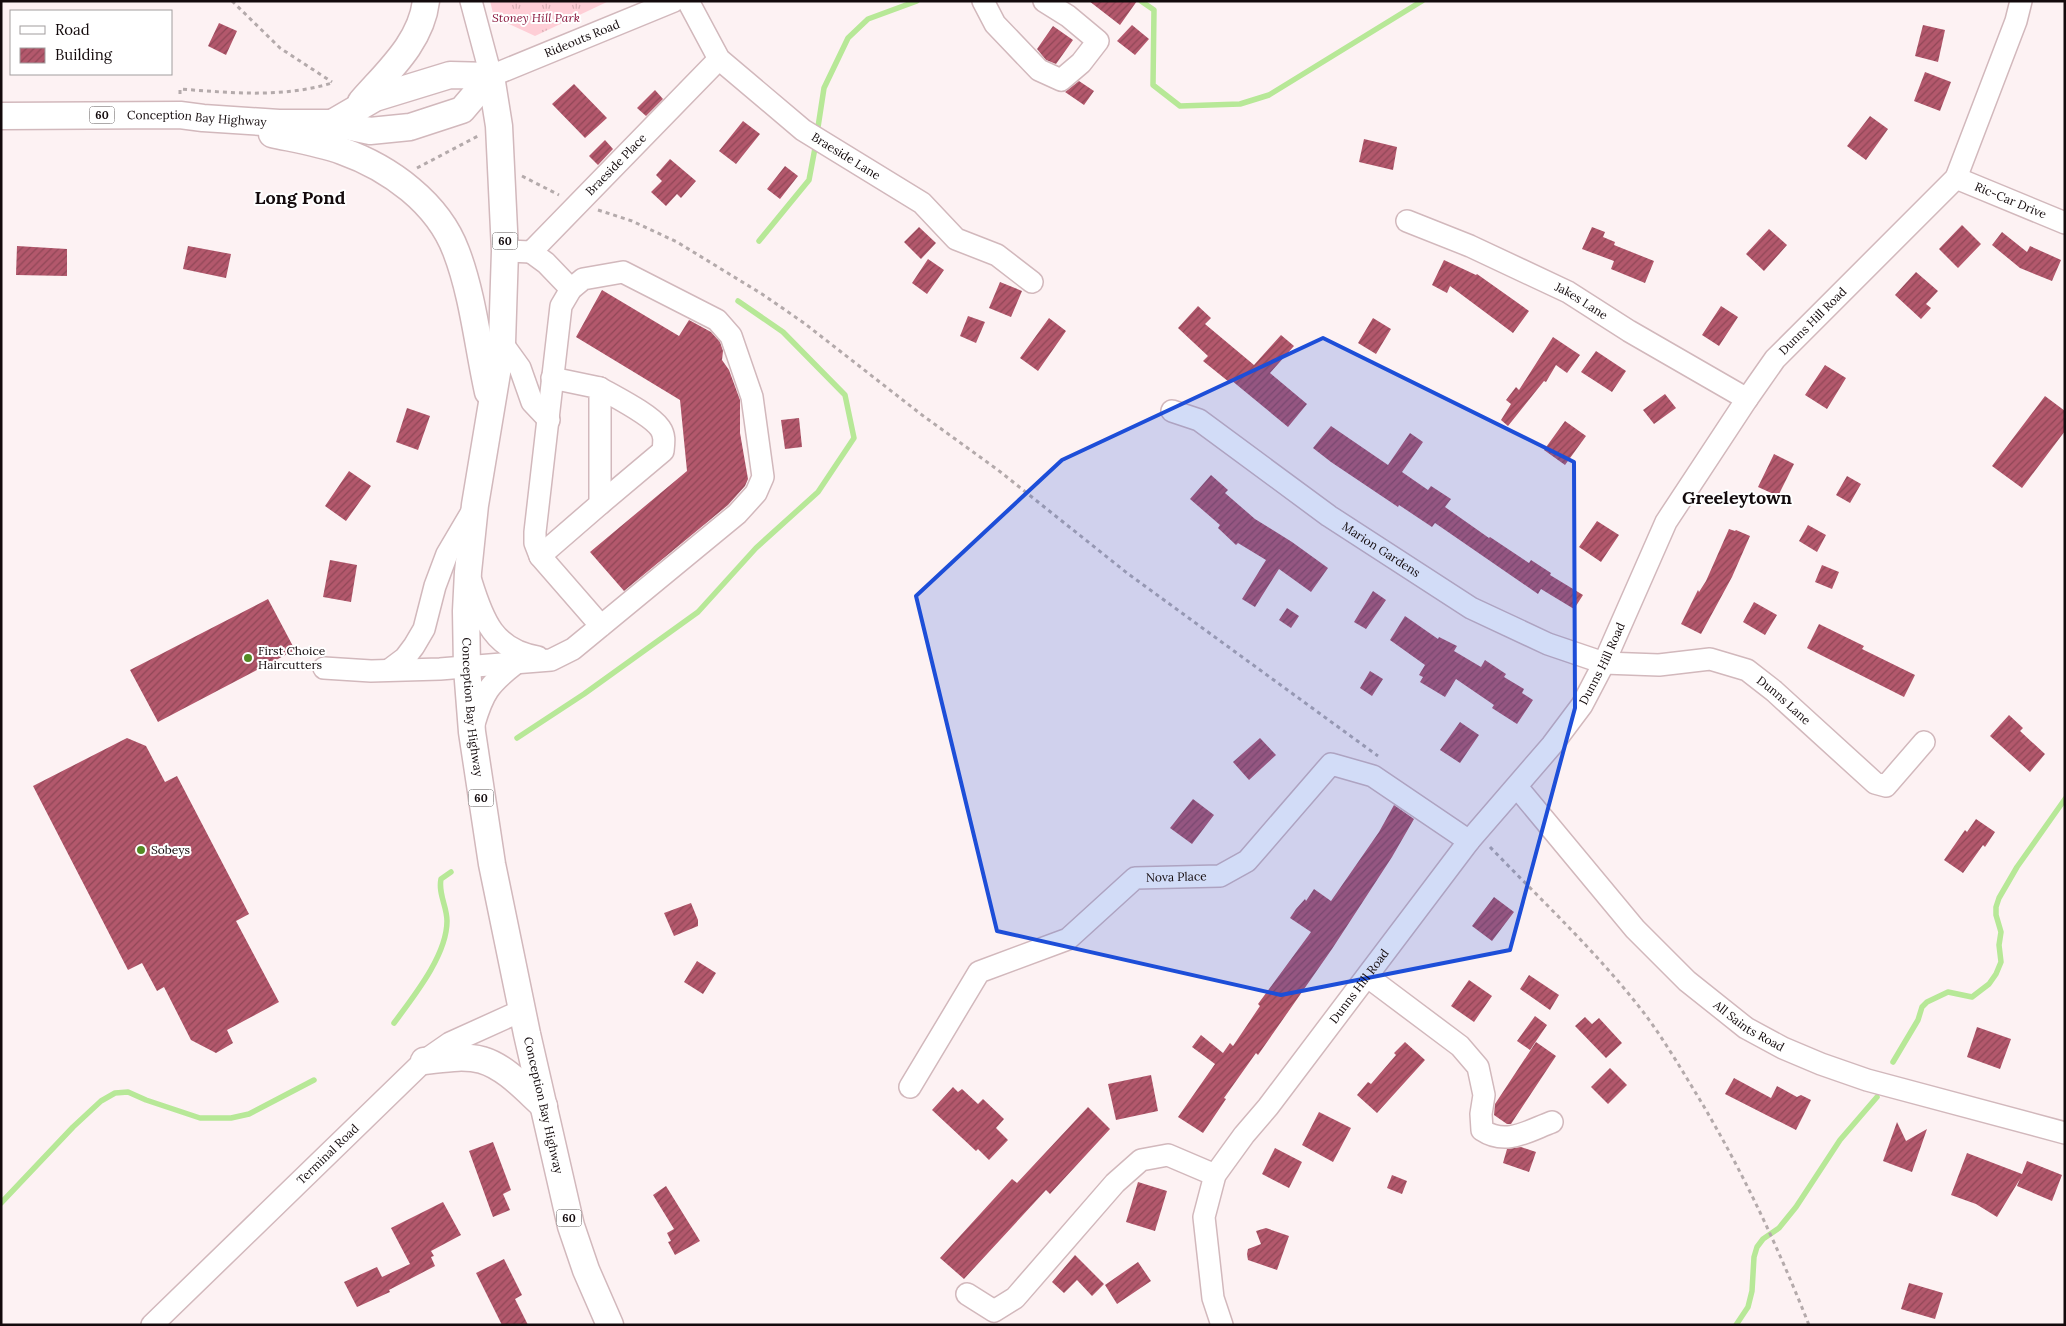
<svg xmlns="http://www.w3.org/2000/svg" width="2066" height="1326" viewBox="0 0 2066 1326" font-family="Lora,serif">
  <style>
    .park { fill: url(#park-tufts) }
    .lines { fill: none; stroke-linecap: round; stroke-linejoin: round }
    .stream { stroke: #b7e897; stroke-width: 5.5 }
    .building { fill: url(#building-hatch) }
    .minor-casing { stroke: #d2b8bc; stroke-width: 24 }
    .major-casing { stroke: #d2b8bc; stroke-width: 29 }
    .path { stroke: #b4aaab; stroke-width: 3; stroke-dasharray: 4 4; stroke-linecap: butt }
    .minor { stroke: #fff; stroke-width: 21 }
    .major { stroke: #fff; stroke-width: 26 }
    .marked { fill: #1d4ed8; fill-opacity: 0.2; stroke: #1d4ed8; stroke-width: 4; stroke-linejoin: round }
    .poi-dot { fill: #548a24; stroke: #fff; stroke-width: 2 }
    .labels { text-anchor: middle; stroke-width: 4; stroke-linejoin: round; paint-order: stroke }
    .shield { fill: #fff; stroke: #5a5455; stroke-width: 1 }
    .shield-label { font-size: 11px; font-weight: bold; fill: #130a0c }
    .park-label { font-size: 12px; font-style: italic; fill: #89173d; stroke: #fff }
    .street-label { font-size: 12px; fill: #130a0c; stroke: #fff }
    .poi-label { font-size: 12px; fill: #130a0c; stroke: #fff; text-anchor: start }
    .district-label { font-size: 18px; font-weight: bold; fill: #130a0c; stroke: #fff }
  </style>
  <defs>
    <pattern id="park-tufts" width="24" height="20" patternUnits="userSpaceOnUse" patternTransform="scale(1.25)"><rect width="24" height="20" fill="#feced6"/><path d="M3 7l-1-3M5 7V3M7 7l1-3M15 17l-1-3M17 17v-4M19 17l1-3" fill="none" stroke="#d9b0b6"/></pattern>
    <pattern id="building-hatch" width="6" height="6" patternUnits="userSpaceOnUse" patternTransform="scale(1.25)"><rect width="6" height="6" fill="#b3586c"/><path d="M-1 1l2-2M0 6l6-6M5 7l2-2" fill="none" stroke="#904757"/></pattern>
  </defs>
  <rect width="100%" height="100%" fill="#fdf2f3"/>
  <path class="park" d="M490,1h119l-74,35 -41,-19z"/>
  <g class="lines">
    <path class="stream" d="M1141,1l13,9 -1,75 27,21 60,-2 29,-9 153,-94
      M818,127l6,-39 24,-50 20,-19 49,-18
      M759,241l50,-61 6,-32
      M517,738l67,-44 114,-82 58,-64 62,-56 36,-54 -9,-43 -62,-63 -45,-31
      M394,1023c20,-27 53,-68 53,-102 0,-15 -9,-27 -6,-42l10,-7
      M1893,1062l25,-42 4,-13 5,-5 21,-10 24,5 17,-13 7,-10 5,-12 -2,-17 2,-13 -5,-17v-8l3,-9 18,-31 48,-68
      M1,1203l72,-76 28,-26 14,-8 13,-1 18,8 54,18h31l18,-4 65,-34
      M1736,1325l12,-18 4,-16 2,-34 3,-10 6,-8 16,-11 17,-21 44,-67 37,-43"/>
  </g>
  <path class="building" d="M1089,1h48l-17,24z
    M219,23l18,8 -11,24 -18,-9z
    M1132,25l17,14 -14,16 -18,-14z
    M1923,25l22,5 -7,32 -23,-6z
    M1053,26l20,14 -17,24 -10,-4 -9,-11z
    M1925,72l26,10 -11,29 -26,-10z
    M1079,81l15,10 -10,14 -19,-13z
    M574,84l33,34 -22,20 -33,-34z
    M655,90l8,9 -17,17 -9,-8z
    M1870,116l18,13 -22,31 -19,-14z
    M743,121l17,13 -24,30 -17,-13z
    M1364,139l33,8 -4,23 -34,-8z
    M605,140l8,9 -15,16 -9,-9z
    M670,159l26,22 -15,17 -4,-4 -11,12 -15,-14 11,-11 -6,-6z
    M785,166l13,10 -18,23 -13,-10z
    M1962,225l19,19 -23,24 -19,-19z
    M919,227l17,16 -15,16 -17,-17z
    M1592,227l13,5 -2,5 12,5 -1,3 40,16 -9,22 -34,-14 3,-8 -32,-12z
    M1769,229l18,16 -23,26 -18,-17z
    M2002,232l25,20 3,-6 31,14 -9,21 -32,-13 -28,-23z
    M17,246l50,3v27l-51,-1z
    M188,246l43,8 -5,24 -43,-9z
    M928,259l16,11 -17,24 -15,-11z
    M1444,260l32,15 1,-1 52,37 -16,22 -63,-47 -3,7 -15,-8z
    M1916,272l22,19 -12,13 5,4 -10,11 -26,-24z
    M1000,282l22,9 -11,26 -22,-9z
    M602,290l77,46 10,-16 22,12 9,10 3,9 -1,9 7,10 11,30v33l8,46 -3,7 -17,19 -104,86 -34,-39 97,-81 -7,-71 -104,-63z
    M1198,306l13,12 -6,6 49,41 27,-30 13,11 -24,27 37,31 -19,23 -57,-47 -2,2 -26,-21 5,-5 -30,-28z
    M1721,306l17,11 -19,29 -17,-11z
    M968,316l17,6 -9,21 -16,-7z
    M1049,318l17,13 -28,40 -18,-13z
    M1373,318l18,11 -15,25 -18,-11z
    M1553,337l27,18 -13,18 -11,-8 -10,17 -2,-1 -36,45 -7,-6 10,-16 -5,-4 10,-13 3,3z
    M1596,351l30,20 -14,21 -31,-20z
    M1825,365l21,13 -19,31 -22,-14z
    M1665,394l11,14 -22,16 -11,-14z
    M2045,396l20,15v20l-43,57 -30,-22z
    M407,408l23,8 -12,34 -22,-8z
    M799,418l3,29 -17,2 -4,-29z
    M1565,421l21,15 -21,29 -21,-15z
    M1331,426l57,39 22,-32 13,9 -21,30 26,18 3,-4 20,13 -6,8 44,31 1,-1 39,26 2,-3 20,13 -1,2 33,20 -9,14 -33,-20 -3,5 -103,-71 -3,4 -33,-22 -1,2 -67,-45 -18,-14z
    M1774,454l20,10 -16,32 -20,-9z
    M349,471l22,15 -25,35 -21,-15z
    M1211,475l17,15 -3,3 30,26 37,23 36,26 -17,24 -32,-23 -24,38 -13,-8 24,-39 -28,-17 -2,2 -18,-17 2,-3 -30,-26z
    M1847,476l14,8 -11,19 -14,-8z
    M1597,521l22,14 -18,27 -22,-15z
    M1808,525l18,10 -9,17 -18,-11z
    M1729,529l6,2 1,-1 14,6 -18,41 -31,57 -20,-10 17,-34 1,2 7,-11z
    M330,560l27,5 -6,37 -28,-5z
    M1822,565l17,7 -7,17 -17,-7z
    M1373,591l13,9 -20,29 -12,-7z
    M268,599l27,51 -137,72 -28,-52z
    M1754,602l23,13 -12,20 -22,-13z
    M1287,608l12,8 -8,12 -12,-8z
    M1405,616l33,23 1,-2 18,9 -3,5 27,16 4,-7 21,14 -2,3 20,12 -2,4 11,7 -16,24 -25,-16 2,-3 -38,-26 -11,18 -25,-15 3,-5 -4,-2 6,-10 -35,-25z
    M1819,624l45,22 -2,3 53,26 -11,22 -97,-49z
    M1370,671l13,8 -11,17 -12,-8z
    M2009,715l14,13 -3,3 25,23 -15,18 -40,-36z
    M1460,722l19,13 -19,28 -20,-13z
    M127,738l19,8 19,36 12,-6 72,138 -13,7 43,81 -52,28 6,13 -17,10 -25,-13 -27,-53 -7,4 -15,-28 -14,7 -95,-184z
    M1260,738l16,17 -27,25 -16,-18z
    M1193,799l21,16 -22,29 -22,-16z
    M1394,805l20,14 -22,38 -60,92 -74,106 -2,-2 -32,45 2,1 -23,34 -25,-16 37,-53 -23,-17 9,-12 22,18 7,-10 3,3 27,-40 -2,-2 53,-72 -21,-14 6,-9 9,-10 1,2 8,-12 17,12 48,-69z
    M1976,819l19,13 -10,15 -2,-2 -20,28 -19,-13 21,-30 2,2z
    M1494,897l20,15 -22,29 -20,-15z
    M691,903l7,17v6l-24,10 -10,-23z
    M697,961l19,12 -13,21 -19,-12z
    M1529,975l30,20 -9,15 -30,-21z
    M1469,980l23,16 -18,26 -23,-16z
    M1535,1016l12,9 -17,25 -13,-9z
    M1585,1017l7,7 7,-6 23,25 -16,15 -31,-32z
    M1977,1027l34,12 -11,30 -33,-12z
    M1405,1042l20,18 -48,53 -20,-18 11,-13 3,2 25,-29 -2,-2z
    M1536,1042l20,14 -45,68h-4l-13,-9 1,-11z
    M1610,1068l17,17 -19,19 -17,-17z
    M1151,1075l7,36 -42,9 -8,-36z
    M1734,1078l37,20 6,-12 20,11 4,-2 10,5 -15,30 -71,-36z
    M953,1087l5,5 4,-3 16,15 5,-5 21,20 -8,9 12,12 -19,20 -11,-11 -2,2 -44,-41z
    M1088,1107l22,22 -60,65 -4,-4 -82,89 -24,-21 72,-79 5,4z
    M1319,1112l32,16 -18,34 -31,-17z
    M1897,1122l9,19 21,-12 -15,43 -29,-11z
    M493,1142l18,48 -8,4 7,16 -17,7 -24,-66z
    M1521,1147l15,5 -7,20 -26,-9 4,-14z
    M1275,1148l27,14 -13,26 -27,-14z
    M1967,1153l55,21 5,-13 35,14 -10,26 -35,-15 3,-7 -23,38 -21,-13 -25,-9z
    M1392,1175l15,6 -5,13 -15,-6z
    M1138,1182l29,9 -12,40 -29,-9z
    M666,1186l34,55 -25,14 -7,-13 3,-1 -4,-8 7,-4 -21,-34z
    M443,1202l18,33 -30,16 3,5 -3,1 4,9 -46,24 1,2 -33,15 -13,-25 33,-15 5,10 28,-13 -19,-36z
    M1266,1228l23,8 -12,34 -29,-10 -1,-6 1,-5 13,-5 -5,-13z
    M1075,1255l29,29 -12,12 -15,-16 -13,13 -12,-11z
    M504,1259l18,36 -7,4 13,26h-26l-26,-52z
    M1138,1262l13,19 -34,23 -12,-19z
    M1909,1283l34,10 -8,26 -34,-10z"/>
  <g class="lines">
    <defs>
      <g id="minor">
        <path id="s1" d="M471,1l20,75 183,-75"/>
        <path id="s2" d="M688,1l31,58 84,71 119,73 34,36 41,16 35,27"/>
        <path d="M983,1l12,23 44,46 22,10 20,-17 17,-22 -30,-25 -24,-15"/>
        <path id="s3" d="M1956,178l109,45"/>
        <path id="s4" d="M1407,221l63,25 98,46 61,39 118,68"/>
        <path id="s5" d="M505,251l26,1 188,-193"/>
        <path d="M531,252l15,11 25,26"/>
        <path d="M502,343l18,25 12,34 17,18"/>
        <path d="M600,388c15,9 50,26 60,40 5,7 4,14 3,23l-63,53"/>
        <path id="s6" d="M1172,411l27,9 130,96 142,92 77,36 56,19 55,2 51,-6 37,11 27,21 101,92 11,3 38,-44"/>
        <path d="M540,556l60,-52v-116l-48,-10"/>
        <path d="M471,581c12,39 23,69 67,76"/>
        <path d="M324,668l47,3 69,-2 111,-9 22,-11 164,-135 19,-21 7,-16 -11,-80 -21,-61 -14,-16 -94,-48 -40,7 -12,10 -10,17 -26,226v11l5,13 61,70"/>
        <path d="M389,670l16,-12 9,-12 10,-17 11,-43 12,-32 26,-44"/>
        <path d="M474,724c9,-31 15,-40 41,-60"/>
        <path id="s7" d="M1517,787l118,142 52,52 59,47 37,20 38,16 46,16 198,53"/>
        <path d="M1368,977l92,69 18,21 6,28 -3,19 1,16c24,16 46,1 70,-8"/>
        <path id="s8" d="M910,1087l69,-115 89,-33 67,-61 85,-2 27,-15 84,-97 42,12 96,65"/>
        <path d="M967,1294l27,17 21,-13 100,-115 26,-23 27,-5 47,20"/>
        <path id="s9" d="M152,1325l272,-264 26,-18 73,-33"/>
        <path id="s10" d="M1222,1325l-9,-27 -9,-81 11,-42 29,-40 24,-28 201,-266 83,-96 30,-40 22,-42 62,-141 81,-123 28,-40 181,-181 60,-157 5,-20"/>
      </g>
      <g id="major">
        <path id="s11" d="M491,76l8,50 6,125 -3,92 -27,162 -7,67 -2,39 1,57 5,64 20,132 35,170 44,192 15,44 24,55"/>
        <path d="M361,102c26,-30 60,-59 65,-101"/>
        <path id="s12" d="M1,116l179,-1 23,3 76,5h53l38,8 40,-4 52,-17 29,-34"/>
        <path d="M332,123l43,-25 75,-23 41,1"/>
        <path d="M272,134c23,5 48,9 70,17 48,17 96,52 114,100 17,44 22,96 32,141"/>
        <path d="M424,1061c19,-2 39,-6 58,-1 24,7 44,30 62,46"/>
      </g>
    </defs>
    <use href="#minor" class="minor-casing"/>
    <use href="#major" class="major-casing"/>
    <path class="path" d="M232,1l48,47 52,34
      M180,94v-5c52,4 102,9 152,-6
      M417,168l61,-32
      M522,176l37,19
      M598,210l34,11 45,21 85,52 42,29 118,92 76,55 129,103 251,183
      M1490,847c53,55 110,108 157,170 19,26 36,55 53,83 43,72 78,147 109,225"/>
    <use href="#minor" class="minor"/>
    <use href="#major" class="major"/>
  </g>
  <path class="marked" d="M1323,338l251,124 1,246 -65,242 -229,45 -284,-64 -81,-335 146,-136z"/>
  <g class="poi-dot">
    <circle cx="248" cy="658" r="5"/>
    <circle cx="141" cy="850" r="5"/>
  </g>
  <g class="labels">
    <g class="shield">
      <rect x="89.5" y="106.5" width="25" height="17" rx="4"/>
      <rect x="492.5" y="232.5" width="25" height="17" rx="4"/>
      <rect x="468.5" y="789.5" width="25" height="17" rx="4"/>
      <rect x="556.5" y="1209.5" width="25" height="17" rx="4"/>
    </g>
    <g class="shield-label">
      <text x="102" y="119">60</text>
      <text x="505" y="245">60</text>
      <text x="481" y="802">60</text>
      <text x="569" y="1222">60</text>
    </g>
    <g class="park-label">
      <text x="536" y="22">Stoney Hill Park</text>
    </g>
    <g class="street-label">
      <text dy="4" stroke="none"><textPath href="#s1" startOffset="176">Rideouts Road</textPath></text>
      <text dy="4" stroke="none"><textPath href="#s12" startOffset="196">Conception Bay Highway</textPath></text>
      <text dy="4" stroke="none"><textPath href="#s2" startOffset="226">Braeside Lane</textPath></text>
      <text dy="4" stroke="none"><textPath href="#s5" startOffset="148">Braeside Place</textPath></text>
      <text dy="4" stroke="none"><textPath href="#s3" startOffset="59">Ric-Car Drive</textPath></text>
      <text dy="4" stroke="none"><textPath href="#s4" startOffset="192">Jakes Lane</textPath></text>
      <text dy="4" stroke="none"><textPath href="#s10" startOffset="1201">Dunns Hill Road</textPath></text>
      <text dy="4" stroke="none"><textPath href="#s6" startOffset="252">Marion Gardens</textPath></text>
      <text dy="4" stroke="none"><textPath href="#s10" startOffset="796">Dunns Hill Road</textPath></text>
      <text dy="4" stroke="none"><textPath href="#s6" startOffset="696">Dunns Lane</textPath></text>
      <text dy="4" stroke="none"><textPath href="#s11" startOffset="635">Conception Bay Highway</textPath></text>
      <text dy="4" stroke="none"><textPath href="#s8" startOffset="361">Nova Place</textPath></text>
      <text dy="4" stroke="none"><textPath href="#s10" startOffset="391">Dunns Hill Road</textPath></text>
      <text dy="4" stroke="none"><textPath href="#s7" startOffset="335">All Saints Road</textPath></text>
      <text dy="4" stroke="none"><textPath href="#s11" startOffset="1040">Conception Bay Highway</textPath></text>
      <text dy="4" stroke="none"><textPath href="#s9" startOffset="245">Terminal Road</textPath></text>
    </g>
    <g class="poi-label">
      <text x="258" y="655">First Choice<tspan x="258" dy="14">Haircutters</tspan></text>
      <text x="151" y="854">Sobeys</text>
    </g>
    <g class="district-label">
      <text x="300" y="204">Long Pond</text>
      <text x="1737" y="504">Greeleytown</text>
    </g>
  </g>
  <rect width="2066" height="1326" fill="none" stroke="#130a0c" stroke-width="5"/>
  <rect x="10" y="10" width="162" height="65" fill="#ffffff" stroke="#a19d9e"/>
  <rect x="20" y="26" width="25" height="8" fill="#ffffff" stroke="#a19d9e"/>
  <text x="55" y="35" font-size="15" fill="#130a0c">Road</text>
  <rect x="20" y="48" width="25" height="15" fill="url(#building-hatch)" stroke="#a19d9e"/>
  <text x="55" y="60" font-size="15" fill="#130a0c">Building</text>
</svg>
